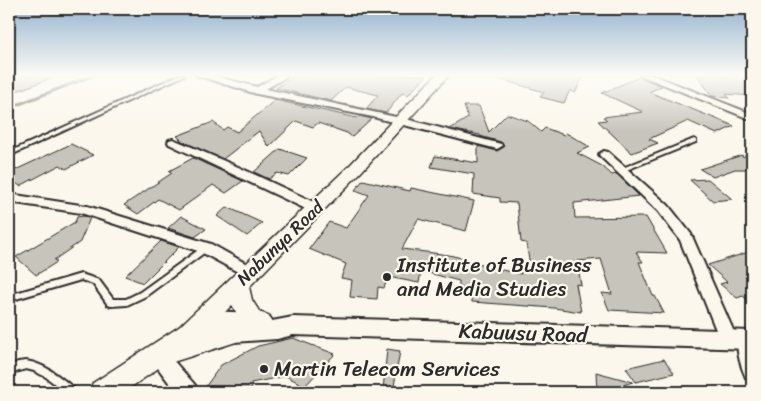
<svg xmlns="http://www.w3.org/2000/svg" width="761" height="401" viewBox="0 0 761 401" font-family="Sriracha,sans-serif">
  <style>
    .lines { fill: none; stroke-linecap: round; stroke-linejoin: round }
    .stream { stroke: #7b7a75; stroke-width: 3 }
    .building { fill: #c7c4bc; stroke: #2b2b2b }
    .service-casing { stroke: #2b2b2b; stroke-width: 4 }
    .minor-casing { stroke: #2b2b2b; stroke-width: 4 }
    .tertiary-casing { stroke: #2b2b2b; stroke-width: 4 }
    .secondary-casing { stroke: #2b2b2b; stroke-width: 3 }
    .service { fill: #fbf7ec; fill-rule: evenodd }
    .minor { fill: #fbf7ec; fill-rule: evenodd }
    .tertiary { fill: #fbf7ec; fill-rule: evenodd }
    .secondary { fill: #fbf7ec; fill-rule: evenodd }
    .poi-dot { fill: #2b2b2b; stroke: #fbf7ec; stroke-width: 2 }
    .labels { text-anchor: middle; stroke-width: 4.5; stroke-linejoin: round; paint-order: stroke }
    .street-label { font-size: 18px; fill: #2b2b2b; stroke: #fbf7ec }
    .near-poi-label { font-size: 21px; fill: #2b2b2b; stroke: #fbf7ec; text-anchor: start }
    .near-street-label { font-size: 21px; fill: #2b2b2b; stroke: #fbf7ec }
  </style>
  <rect width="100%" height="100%" fill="#fbf7ec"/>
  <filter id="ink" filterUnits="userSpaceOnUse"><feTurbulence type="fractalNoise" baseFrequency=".02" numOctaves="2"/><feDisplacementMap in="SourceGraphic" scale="10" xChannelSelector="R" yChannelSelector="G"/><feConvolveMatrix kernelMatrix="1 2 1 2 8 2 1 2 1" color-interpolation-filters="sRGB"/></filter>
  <g filter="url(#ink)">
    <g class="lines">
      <path class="stream" d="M9,108l85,-33"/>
    </g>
    <path class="building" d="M9,75h45v2l-45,17z
      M297,75l7,2 3,-2h120l-19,20 -6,-2 -16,20 -20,-4 12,-14 -32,-8 -15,14 -55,-13z
      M499,75h85l-9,18 -5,-3 -6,13 -24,-6 4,-5 -45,-13z
      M697,75h55v21l-26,-2 3,4 -17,-2z
      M639,77l23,9 -13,6 85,34 -17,8 -29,-13 -39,18 9,4 -26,10 -34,-32 9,-1 -4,-3 40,-5 -41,-19z
      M275,100l82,18 2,-2 13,3 -20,18 -5,-4 -29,-10 -5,4 -17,-6 -27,26 -10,-16 -36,28 -41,-18 -5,-5 36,-14 10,8 4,-3 10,5z
      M464,106h15l10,26 18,-18 21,7 13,11 4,-4 19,7 2,-2 24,14 -13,6 25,13 10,9 5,-1 22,22 -65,7 1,15 71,-1 21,36 -31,-1 7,10h-4l14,34h2l9,17 -55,-3 -7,-17 10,1 -11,-35 -24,2 4,24 -5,-1 5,28 -27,-4 -82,-6 -2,-14 -11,-1v-6l-38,-10 -2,12 -31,-6 -4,11 -6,-1 -1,12 -27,-2 2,-17 -11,-2 5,-14 -37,-15 20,-27 17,6 23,-33 -14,-5 8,-10 47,11 1,-3 63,13 -8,30 -48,-12 -16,30 47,6 17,4v4l17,1v2l38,8 -3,-8 12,-1 -4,-22 -5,-1 -4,-39 -17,-1v-4l-27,-4 1,-20 -43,-7 4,-11 43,7v-17l19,5 7,-4 -3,-5 -21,-6v-1l-30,-6 18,-11z
      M71,144l22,11 -27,14 -6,-4 -40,21 -11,-8v-5z
      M280,149l27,9 -18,18 -12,-3 -8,6 -15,-7z
      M752,151v18h-17l-22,8 -13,-8 42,-14 1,2z
      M193,158l50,23 -17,12 -13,-8 -34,25 -21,-11 -20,15 -14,-9 48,-32 -3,-2z
      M708,179l24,20 -19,2 -23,-21z
      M227,207l35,16 -15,13 -30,-20z
      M84,216l6,2 -10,24 -26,18 3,2 -21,13 -20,-18 59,-35 2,-5z
      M181,216l25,13 -11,8 -27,-9z
      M161,241l18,6 -36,36 -18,-7z
      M752,251v52l-9,-7 -6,2 -17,-14 7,-2 -19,-17z
      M293,338l42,16 -30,32 -19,-10 -35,7 1,9h-41l-5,-6 15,-21 37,-19z
      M387,349l13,2 -7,41 -10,-2z
      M664,359l10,14 -38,9 -10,-14z
      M596,372l37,10 -10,3 14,4v3h-40z"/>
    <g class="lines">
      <defs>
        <path id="service" d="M179,75h6l-176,81v-4z
          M694,139l2,1v2l-72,29 -2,1 -3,-2 1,-1z
          M206,245l2,1 2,2 -2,2 -62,46 -19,9 -16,1 -3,-1 -15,-21 -12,-4 -72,21v-6l72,-21 18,6 14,19h13l14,-7 64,-46z
          M26,361c20,3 34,16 49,28l2,3h-12l-19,-15 -12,-6 -8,-2 -7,2 -10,4v-9l9,-4z"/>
        <path id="minor" d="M196,75h14l47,12 21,-12h11l-23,14 144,31 91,24 1,2 -5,3 -124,-32 -116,-23z
          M640,75h13l99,39v6z
          M173,139l63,27 84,39 1,3 -1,3h-10l-141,-67 -1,-2 1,-2z
          M604,151l4,1 60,53 23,29 46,105 -3,6 -6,2 -6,-2 -42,-105 -22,-29 -58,-55 -1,-2z
          M9,194l78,12 124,38 43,24 2,4 -2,4 -5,2 -48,-26 -120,-39 -72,-11z
          M745,332l7,5v44l-6,-3c-5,-11 -12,-32 -7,-44z
          M158,348l6,2 31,35 2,7h-21l-27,-36 3,-6z"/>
        <path id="tertiary" d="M202,311l60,2 7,3 3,5 21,-4 459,14v18l-459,-14 -16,4 -57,4 -7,-2 -3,-7 2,-5 -17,-3 -3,-6 3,-6z"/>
        <path id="secondary" d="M436,75h13l-88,97 -112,115 3,13 14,22 -4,7 -8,3 -8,-3 -14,-24 -23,23 19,-5 8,3 4,8 -4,8 -63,20 -3,-2 -46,32h-35l4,-9 86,-56 170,-161z"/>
      </defs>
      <use href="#service" class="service-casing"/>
      <use href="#minor" class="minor-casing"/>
      <use href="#tertiary" class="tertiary-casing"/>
      <use href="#secondary" class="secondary-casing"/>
      <use href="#service" class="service"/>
      <use href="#minor" class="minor"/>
      <use href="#tertiary" class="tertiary"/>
      <use href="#secondary" class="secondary"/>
    </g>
  </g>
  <linearGradient id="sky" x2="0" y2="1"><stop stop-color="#92b2ce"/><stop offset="0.57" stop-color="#fdfbf6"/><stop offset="1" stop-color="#fdfbf6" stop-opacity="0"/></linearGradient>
  <rect width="761" height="132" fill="url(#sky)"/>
  <g class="poi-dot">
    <circle cx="387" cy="277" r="5"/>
    <circle cx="264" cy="369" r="5"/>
  </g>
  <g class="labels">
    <g class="street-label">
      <text transform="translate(280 243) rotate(-44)" y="6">Nabunya Road</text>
    </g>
    <g class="near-poi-label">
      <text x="397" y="272">Institute of Business<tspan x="397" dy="24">and Media Studies</tspan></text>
      <text x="274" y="376">Martin Telecom Services</text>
    </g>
    <g class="near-street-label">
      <text transform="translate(523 333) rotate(2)" y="7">Kabuusu Road</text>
    </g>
  </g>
  <rect width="761" height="401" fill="none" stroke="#fbf7ec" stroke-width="30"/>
  <rect x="15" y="15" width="731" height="371" fill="none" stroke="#2b2b2b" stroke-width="2" filter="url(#ink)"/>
</svg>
